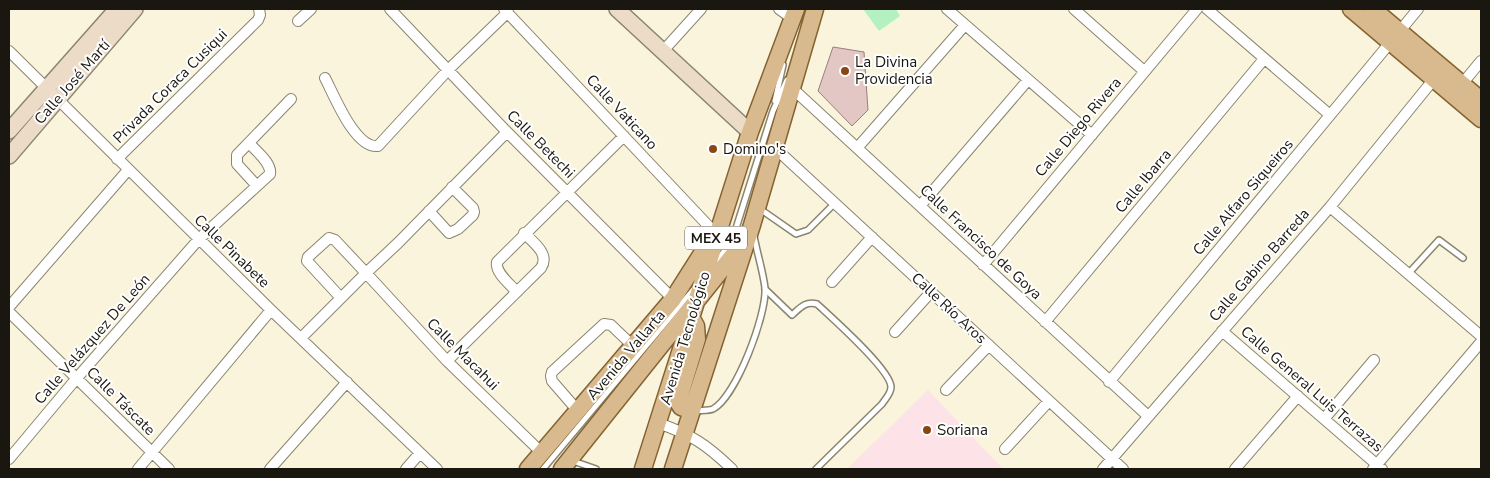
<svg xmlns="http://www.w3.org/2000/svg" width="1490" height="478" viewBox="0 0 1490 478" font-family="'Nunito Sans',sans-serif">
  <style>
    .commercial { fill: #fde2e7 }
    .green { fill: #b4f1c1 }
    .building { fill: #e2c7c5; stroke: #987f7e }
    .lines { fill: none; stroke-linecap: round; stroke-linejoin: round }
    .lane-casing { stroke: #8a8570; stroke-width: 8 }
    .street-casing { stroke: #8a8570; stroke-width: 12 }
    .secondary-casing { stroke: #8a8570; stroke-width: 18 }
    .primary-casing { stroke: #856331; stroke-width: 19 }
    .lane { stroke: #fff; stroke-width: 5 }
    .street { stroke: #fff; stroke-width: 10 }
    .secondary { stroke: #ecdcc7; stroke-width: 15 }
    .primary { stroke: #d9ba8f; stroke-width: 16 }
    .poi-dot { fill: #884712; stroke: #fff; stroke-width: 2 }
    .labels { text-anchor: middle; stroke-width: 4; stroke-linejoin: round; paint-order: stroke }
    .shield { fill: #fff; stroke: #5e5d57; stroke-width: 1 }
    .shield-label { font-size: 14px; font-weight: bold; fill: #19170f }
    .poi-label { font-size: 15px; fill: #19170f; stroke: #fff; text-anchor: start }
    .street-label { font-size: 15px; fill: #19170f; stroke: #fff }
  </style>
  <rect width="100%" height="100%" fill="#faf4dd"/>
  <path class="commercial" d="M928,390l75,79h-156z"/>
  <path class="green" d="M863,9h33l4,7 -21,15z"/>
  <path class="building" d="M833,47l31,5 4,58 -16,16 -34,-35z"/>
  <g class="lines">
    <defs>
      <path id="lane" d="M775,101l8,-36
        M760,209l36,25 12,-4 27,-27
        M716,262l16,-21 41,-130 14,-31
        M1408,274l31,-34 24,18
        M765,289l27,26c8,-7 13,-14 25,-11 15,14 74,66 74,83 0,7 -6,12 -9,17l-66,65
        M694,411c6,-1 14,0 19,-2 23,-12 54,-95 52,-121 -2,-17 -8,-35 -11,-52
        M573,461l23,8
        M543,469l150,-179"/>
      <path id="street" d="M390,9l117,123 166,167
        M504,9l213,226
        M779,9l14,10
        M947,9l145,126
        M1074,9l70,62
        M1207,9l123,106
        M298,21l13,-12
        M9,51l262,259 166,159
        M663,51l38,-42
        M325,78c9,17 30,71 53,68l70,-76 60,-58
        M1462,84l19,-23
        M793,89l355,327
        M507,132l-109,111 -32,30 81,88 95,92
        M858,147l107,-122
        M775,148l348,321
        M117,159l141,-139 2,-5 -1,-6
        M257,186l-20,-22v-9l54,-56
        M920,206l108,-126
        M1330,207l151,129
        M429,211l20,22 9,-4 15,-14 1,-3 -1,-4 -21,-21
        M983,265l214,-256
        M832,282l40,-45
        M517,292c-7,-8 -22,-19 -20,-30l127,-126
        M9,307l119,-137
        M9,312l160,157
        M1045,322l219,-263
        M1222,331l160,138
        M895,332l36,-40
        M301,338l65,-65 -31,-33 -6,-2 -21,19 -1,4 34,37
        M447,361l94,-93c9,-14 -7,-25 -17,-35
        M1109,382l309,-373
        M946,390l43,-45
        M578,411l-26,-30 -1,-5 1,-4 52,-48 7,1 22,21
        M1324,419l50,-59
        M658,423c34,12 48,21 74,46
        M1005,449l44,-48
        M9,459l67,-80 123,-140 71,-65c2,-11 -14,-23 -21,-31
        M138,469l133,-159
        M270,469l77,-87
        M406,469l14,-16
        M1103,469l227,-262 104,-128
        M1235,469l63,-73
        M1373,469l108,-127"/>
      <path id="secondary" d="M617,9l133,123
        M9,131l108,-122
        M9,156l126,-147"/>
      <path id="primary" d="M1351,9l130,110
        M1373,9l108,91
        M691,317l5,9 1,13 -19,63 3,5 11,4
        M528,469l145,-170 35,-55
        M562,469l180,-225
        M643,469l107,-337 46,-123
        M673,469l79,-244 63,-216"/>
    </defs>
    <use href="#lane" class="lane-casing"/>
    <use href="#street" class="street-casing"/>
    <use href="#secondary" class="secondary-casing"/>
    <use href="#primary" class="primary-casing"/>
    <use href="#lane" class="lane"/>
    <use href="#street" class="street"/>
    <use href="#secondary" class="secondary"/>
    <use href="#primary" class="primary"/>
  </g>
  <g class="poi-dot">
    <circle cx="845" cy="71" r="5"/>
    <circle cx="713" cy="149" r="5"/>
    <circle cx="927" cy="430" r="5"/>
  </g>
  <g class="labels">
    <rect class="shield" x="685" y="226.5" width="62" height="23" rx="4"/>
    <g class="shield-label">
      <text x="716" y="243">MEX 45</text>
    </g>
    <g class="poi-label">
      <text x="855" y="67">La Divina<tspan x="855" dy="17">Providencia</tspan></text>
      <text x="723" y="154">Domino's</text>
      <text x="937" y="435">Soriana</text>
    </g>
    <g class="street-label">
      <text transform="translate(72 82) rotate(-49)" y="5">Calle José Martí</text>
      <text transform="translate(170 86) rotate(-45)" y="5">Privada Coraca Cusiqui</text>
      <text transform="translate(622 112) rotate(47)" y="5">Calle Vaticano</text>
      <text transform="translate(1078 127) rotate(-50)" y="5">Calle Diego Rivera</text>
      <text transform="translate(541 144) rotate(45)" y="5">Calle Betechi</text>
      <text transform="translate(1143 181) rotate(-50)" y="5">Calle Ibarra</text>
      <text transform="translate(1243 197) rotate(-50)" y="5">Calle Alfaro Siqueiros</text>
      <text transform="translate(981 242) rotate(43)" y="5">Calle Francisco de Goya</text>
      <text transform="translate(232 251) rotate(44)" y="5">Calle Pinabete</text>
      <text transform="translate(1259 265) rotate(-49)" y="5">Calle Gabino Barreda</text>
      <text transform="translate(949 308) rotate(43)" y="5">Calle Río Aros</text>
      <text transform="translate(685 338) rotate(-73)" y="5">Avenida Tecnológico</text>
      <text transform="translate(92 339) rotate(-49)" y="5">Calle Velázquez De León</text>
      <text transform="translate(463 354) rotate(45)" y="5">Calle Macahui</text>
      <text transform="translate(626 355) rotate(-50)" y="5">Avenida Vallarta</text>
      <text transform="translate(1312 389) rotate(41)" y="5">Calle General Luis Terrazas</text>
      <text transform="translate(121 401) rotate(45)" y="5">Calle Táscate</text>
    </g>
  </g>
  <rect width="1490" height="478" fill="none" stroke="#19170f" stroke-width="20"/>
</svg>
